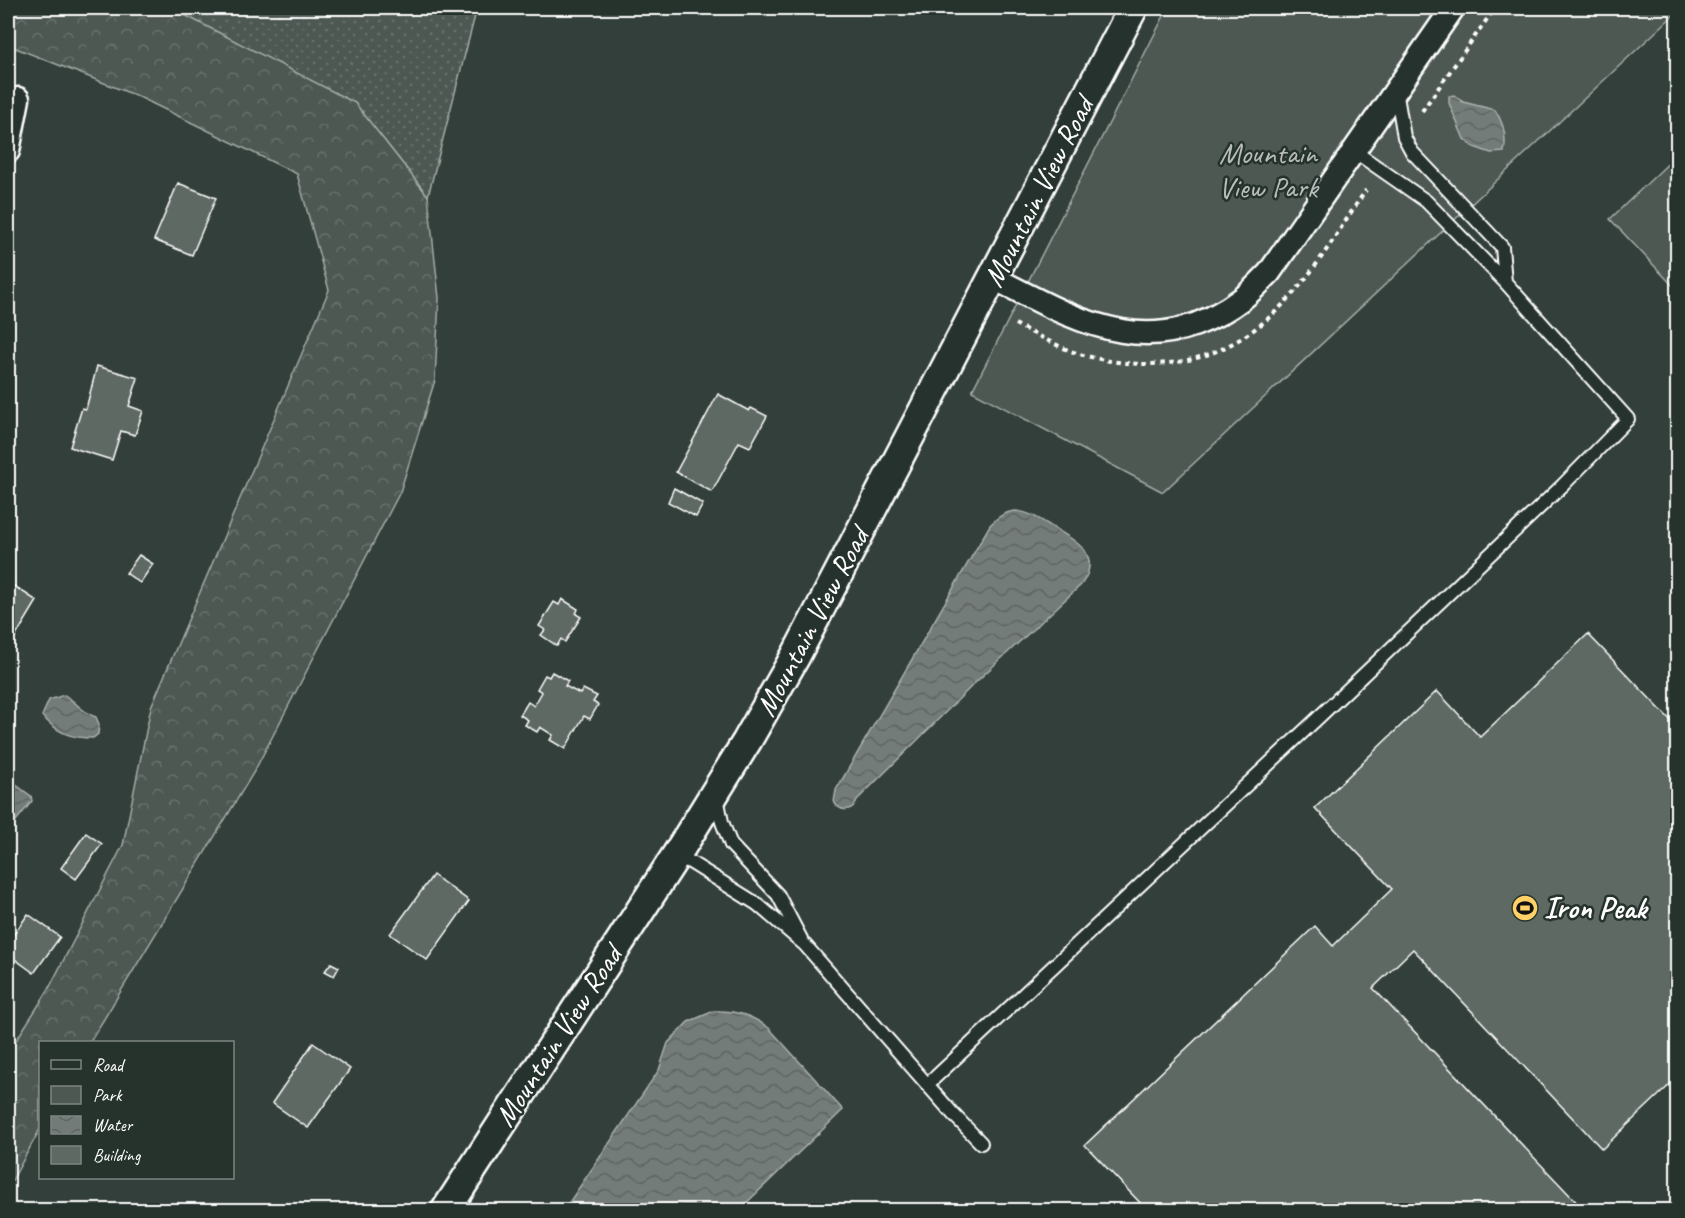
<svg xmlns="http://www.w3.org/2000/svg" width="1685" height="1218" viewBox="0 0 1685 1218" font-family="Caveat,sans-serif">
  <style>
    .grass { fill: url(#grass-dots); stroke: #a6aca9; stroke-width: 1.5 }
    .forest { fill: url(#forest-crowns); stroke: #a6aca9; stroke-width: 1.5 }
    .park { fill: #4d5853; stroke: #a6aca9; stroke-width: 1.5 }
    .water { fill: url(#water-waves); stroke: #abb0ae; stroke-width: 1.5 }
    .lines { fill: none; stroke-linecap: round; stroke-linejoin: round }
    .stream { stroke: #abb0ae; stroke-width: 9 }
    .building { fill: #5f6964; stroke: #fff; stroke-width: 1.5 }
    .service-casing { stroke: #fff; stroke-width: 16 }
    .minor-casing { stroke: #fff; stroke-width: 27 }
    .tertiary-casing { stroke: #fff; stroke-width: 33 }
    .path { stroke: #fff; stroke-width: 4; stroke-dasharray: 4.5 4.5; stroke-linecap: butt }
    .service { stroke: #26332d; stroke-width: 12 }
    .minor { stroke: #26332d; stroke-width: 22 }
    .tertiary { stroke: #26332d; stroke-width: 28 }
    .labels { text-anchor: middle; stroke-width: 5; stroke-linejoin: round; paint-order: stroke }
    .park-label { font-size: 30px; fill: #b8bcba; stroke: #26332d }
    .street-label { font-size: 30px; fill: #fff; stroke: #26332d }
    .poi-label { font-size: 30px; font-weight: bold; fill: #fff; stroke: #26332d; text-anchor: start }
  </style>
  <defs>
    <pattern id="grass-dots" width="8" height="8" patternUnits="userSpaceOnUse" patternTransform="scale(1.5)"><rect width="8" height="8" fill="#4d5853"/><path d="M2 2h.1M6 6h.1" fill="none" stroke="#68716d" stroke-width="1.8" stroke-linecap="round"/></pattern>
    <pattern id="forest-crowns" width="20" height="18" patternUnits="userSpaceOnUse" patternTransform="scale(1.5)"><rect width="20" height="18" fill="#4d5853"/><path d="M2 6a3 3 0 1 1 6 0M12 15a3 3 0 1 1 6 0" fill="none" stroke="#68716d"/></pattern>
    <pattern id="water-waves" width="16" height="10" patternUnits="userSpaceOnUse" patternTransform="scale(1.5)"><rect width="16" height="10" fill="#737b78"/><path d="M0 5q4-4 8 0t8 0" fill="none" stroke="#606462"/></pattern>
  </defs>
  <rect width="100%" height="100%" fill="#333f3a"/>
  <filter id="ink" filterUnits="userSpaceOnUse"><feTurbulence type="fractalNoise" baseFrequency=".0167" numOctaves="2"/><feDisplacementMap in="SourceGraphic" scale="12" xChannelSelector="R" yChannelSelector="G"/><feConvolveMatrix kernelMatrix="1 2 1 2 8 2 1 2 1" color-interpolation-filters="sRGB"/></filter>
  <g filter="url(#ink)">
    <path class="grass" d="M171,8h306l-49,188 -73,-93z"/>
    <path class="forest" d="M8,8h163l184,95 73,93 11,102 -4,82 -35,112 -145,278 -165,272h-50v87l-32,59v-135l39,-61 76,-147 28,-138 178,-417 -32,-116 -160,-78 -129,-51z"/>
    <path class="park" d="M1168,8h509v4l-514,480 -191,-101z
      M1677,155v-1v136l-67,-71z"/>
    <path class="water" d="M1454,95l9,7 32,8c8,12 12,27 9,42l-13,1 -17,-6 -10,-8 -15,-36v-7z
      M1016,511c15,1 26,10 38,17 23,14 49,27 27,57l-103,95 -120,119c-5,13 -17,14 -24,3l2,-12 154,-265c8,-8 14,-13 26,-14z
      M64,695c13,7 17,17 32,22l3,7 -1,10 -5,4c-24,0 -35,-5 -51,-22l7,-16z
      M8,779l23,17 1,5 -16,20 -8,-7z
      M714,1011c21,-1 37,4 55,17l74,82 -104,100h-175l95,-140 9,-27 20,-21z"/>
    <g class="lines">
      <path class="stream" d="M1375,8h1"/>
    </g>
    <path class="building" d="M178,183l38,15 -24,57 -38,-15z
      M97,366l41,12 -9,28 14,5 -8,24 -14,-4 -9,29 -42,-13 12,-39 4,1z
      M718,394l31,17 2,-3 16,8 -17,31 -11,-5 -27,50 -36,-20z
      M674,488l29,16 -7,13 -28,-15z
      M139,555l14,9 -13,19 -14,-10z
      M8,582l29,19 -29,48z
      M562,599l16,10 -2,5 5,3 -16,25 -4,-3 -4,7 -16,-11 4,-5 -6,-4 15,-24 5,3z
      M1588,634l90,94v349l-76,72 -189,-200 -40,39 211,222h-437l-62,-65 230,-219 18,20 59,-57 -77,-81 122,-117 43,46z
      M552,672l16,9 -3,5 15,8 3,-5 14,7 -4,6 5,3 -8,14 -6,-3 -19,33 -15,-9 3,-5 -13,-8 -3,5 -12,-7 3,-5 -8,-5 8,-13 6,4 8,-14 -5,-3 8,-14 4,2z
      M86,833l16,11 -26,35 -15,-11z
      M433,875l36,26 -42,59 -37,-26z
      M28,914l32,23 -26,36 -26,-19v-11z
      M331,963l8,4 -5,9 -9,-5z
      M313,1043l37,26 -42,59 -36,-25z"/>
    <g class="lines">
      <defs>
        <path id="service" d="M1396,90l8,47 8,15 90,95 3,35
          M717,797l5,25 9,23 47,50 23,44
          M677,854l80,50 48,41 148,169 28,29
          M927,1085l393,-369 242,-230 66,-67 -123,-137 -79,-81 -72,-50"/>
        <path id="minor" d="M8,151l10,-52
          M994,278c85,44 159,88 249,20 9,-7 18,-17 26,-25l184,-265"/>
        <path id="tertiary" d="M446,1210l231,-356 70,-113 49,-86 337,-647"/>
      </defs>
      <use href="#service" class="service-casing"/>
      <use href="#minor" class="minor-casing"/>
      <use href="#tertiary" class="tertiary-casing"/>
      <path class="path" d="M1422,111l73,-103
        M1015,324c17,9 35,18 53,26 43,16 100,20 144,3 21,-8 44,-23 61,-39 38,-34 64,-82 93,-124"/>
      <use href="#service" class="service"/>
      <use href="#minor" class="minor"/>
      <use href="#tertiary" class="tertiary"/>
    </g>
  </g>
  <defs>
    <symbol id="stadium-disc" viewBox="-11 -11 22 22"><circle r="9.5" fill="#ffd166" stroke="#26332d"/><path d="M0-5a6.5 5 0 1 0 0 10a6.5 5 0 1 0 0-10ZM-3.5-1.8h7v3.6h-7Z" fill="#111"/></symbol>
  </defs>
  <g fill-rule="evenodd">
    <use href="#stadium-disc" x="1510" y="893" width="30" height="30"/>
  </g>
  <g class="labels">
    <g class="park-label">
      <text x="1268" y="163">Mountain<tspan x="1268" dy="34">View Park</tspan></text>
    </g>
    <g class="street-label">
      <text transform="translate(1038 192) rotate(-63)" y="10">Mountain View Road</text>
      <text transform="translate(812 622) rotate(-62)" y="10">Mountain View Road</text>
      <text transform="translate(558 1036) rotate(-57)" y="10">Mountain View Road</text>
    </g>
    <g class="poi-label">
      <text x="1544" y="918">Iron Peak</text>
    </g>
  </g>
  <rect width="1685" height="1218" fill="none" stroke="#26332d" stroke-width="30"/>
  <rect x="15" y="15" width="1655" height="1188" fill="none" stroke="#fff" stroke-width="2" filter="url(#ink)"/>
  <rect x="39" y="1041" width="195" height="138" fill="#26332d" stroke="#7d8581" stroke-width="1.5"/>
  <rect x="51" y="1060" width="30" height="9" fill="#26332d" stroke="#7d8581" stroke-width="1.5"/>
  <text x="93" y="1071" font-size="18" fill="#ffffff">Road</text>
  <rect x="51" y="1086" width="30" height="18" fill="#4d5853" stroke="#7d8581" stroke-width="1.5"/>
  <text x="93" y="1101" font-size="18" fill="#ffffff">Park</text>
  <rect x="51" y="1116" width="30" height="18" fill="url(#water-waves)" stroke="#7d8581" stroke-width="1.5"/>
  <text x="93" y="1131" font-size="18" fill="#ffffff">Water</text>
  <rect x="51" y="1146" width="30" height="18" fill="#5f6964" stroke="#7d8581" stroke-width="1.5"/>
  <text x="93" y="1161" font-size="18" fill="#ffffff">Building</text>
</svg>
